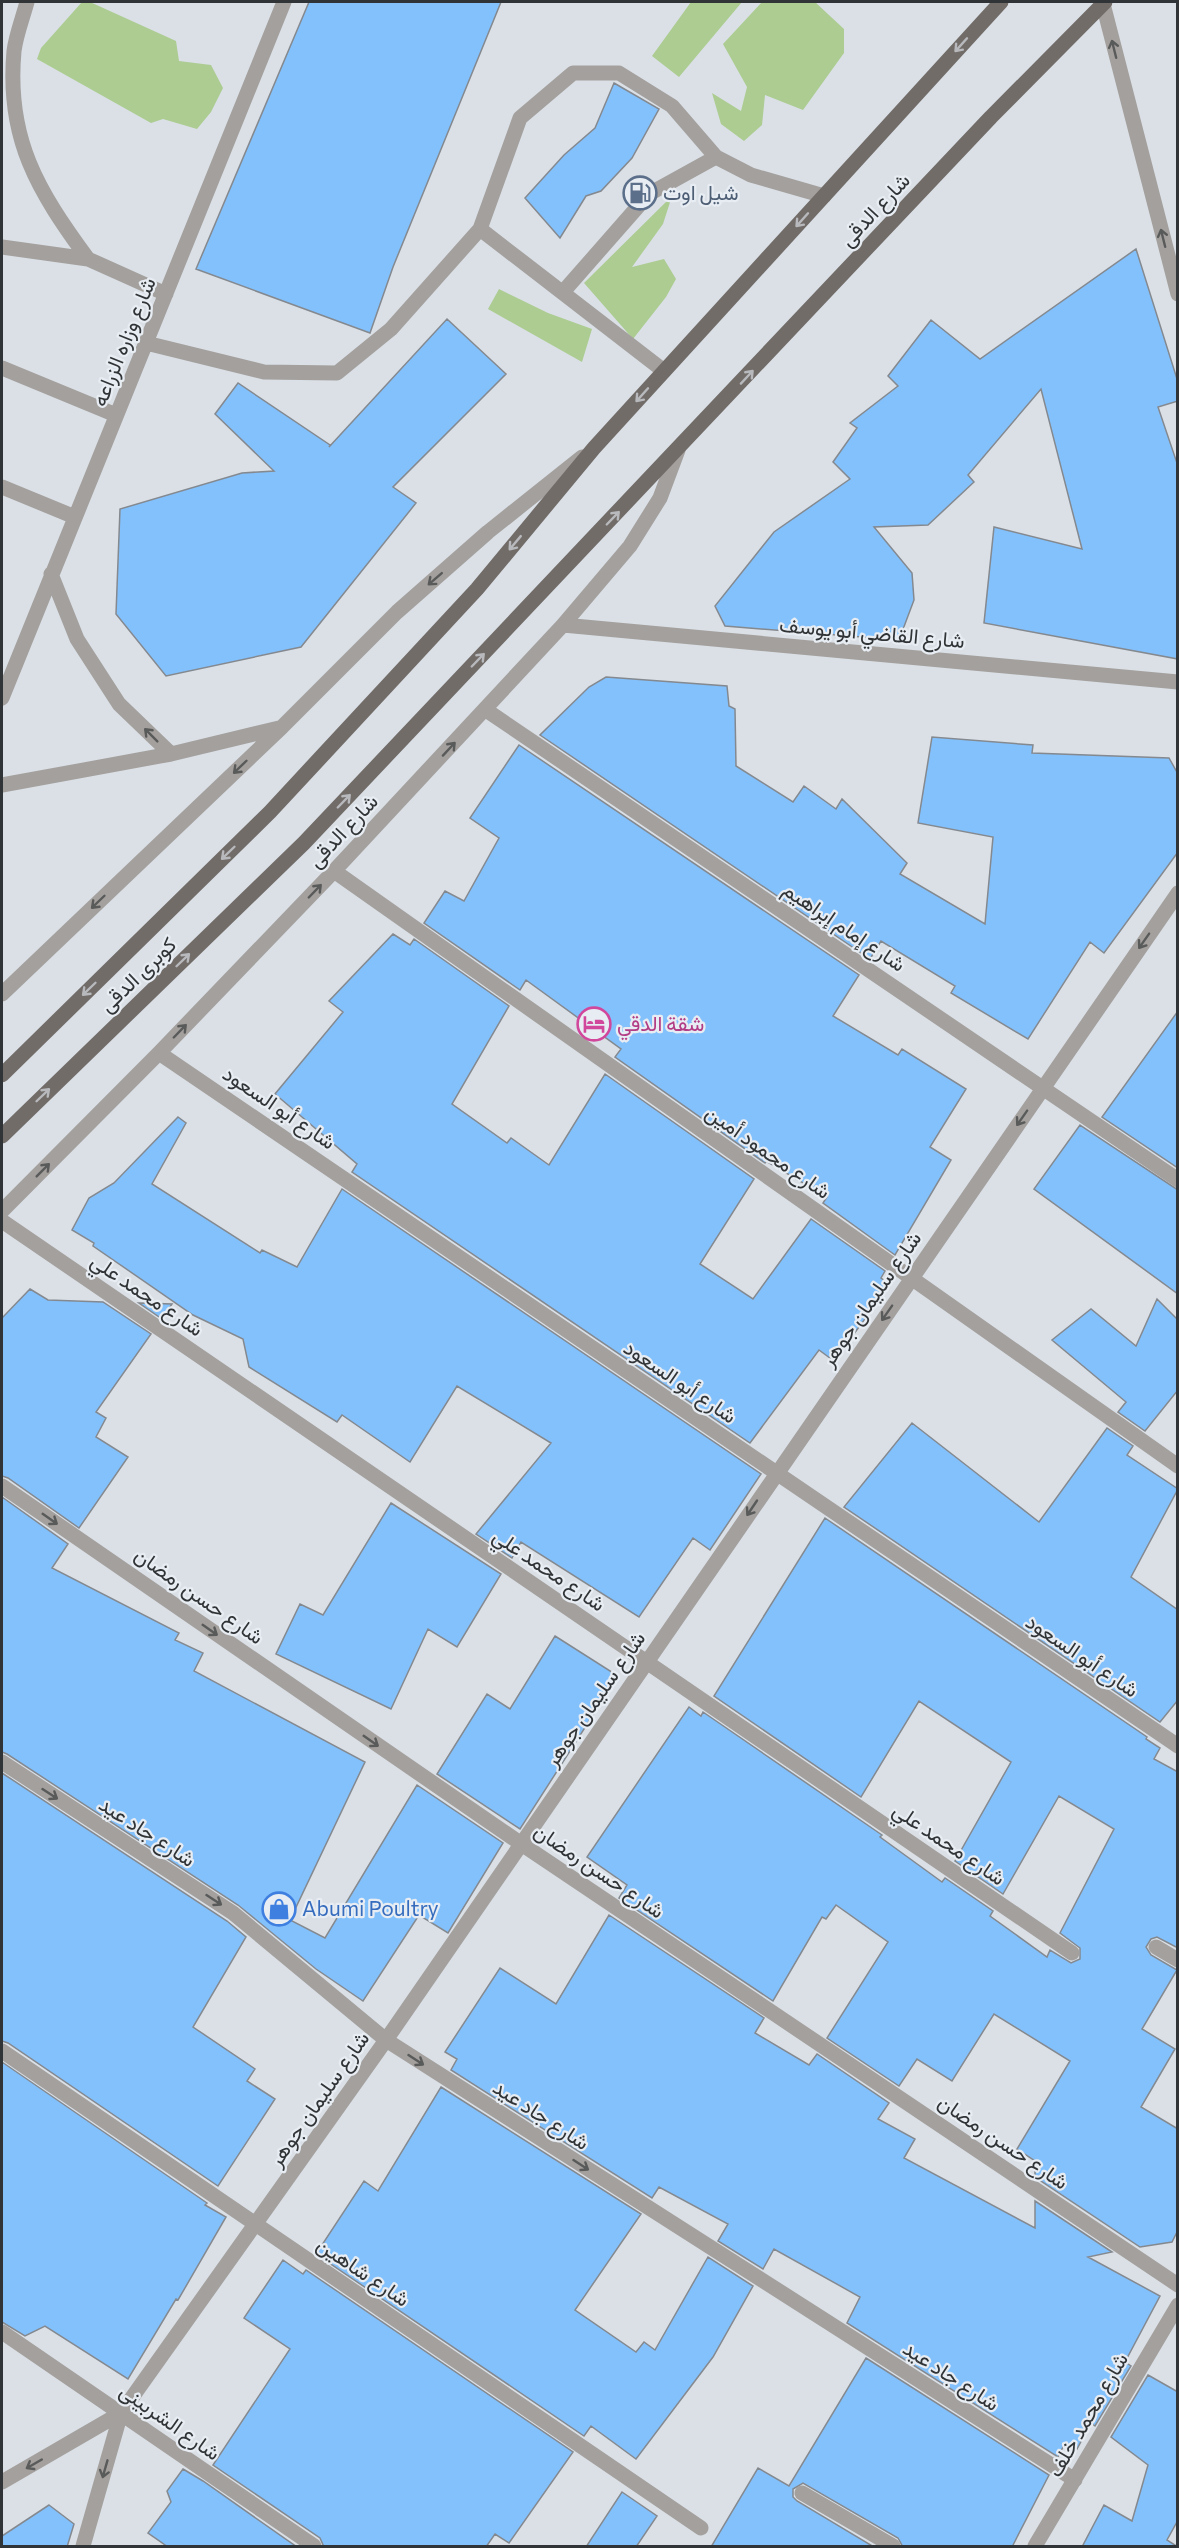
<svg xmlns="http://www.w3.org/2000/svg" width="1179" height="2548" viewBox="0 0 1179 2548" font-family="Commissioner,Vazirmatn,sans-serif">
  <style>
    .green { fill: #accc91 }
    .building { fill: #83c1fd; stroke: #84898f; stroke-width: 1.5 }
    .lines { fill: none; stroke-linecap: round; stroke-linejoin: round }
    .minor { stroke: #a4a09e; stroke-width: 15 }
    .major { stroke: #726c69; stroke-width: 15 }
    .oneway { stroke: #b8b9bc }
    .oneway2 { stroke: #595a5a }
    .labels { text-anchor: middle; stroke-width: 4.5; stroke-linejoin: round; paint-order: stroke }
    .service-label { font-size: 21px; fill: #4e5e75; stroke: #e7edf3; text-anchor: start }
    .street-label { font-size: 21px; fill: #313436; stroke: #e7edf3 }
    .hotel-label { font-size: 21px; fill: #b23c85; stroke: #e7edf3; text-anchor: start }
    .shop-label { font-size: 21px; fill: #366cbe; stroke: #e7edf3; text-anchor: start }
  </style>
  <rect width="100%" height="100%" fill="#dae0e6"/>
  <path class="green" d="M82,2h8l86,39 3,20 32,4 12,23 -12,24 -14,17 -34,-10 -12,4 -114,-64 4,-11z
    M691,2h51l-63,75 -27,-21z
    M762,2h53l29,27v24l-41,57 -38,-15 -3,30 -18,16 -23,-17 -9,-31 29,18 6,-24 -24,-43z
    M672,196l-9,28 -31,43 32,-8 12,20 -10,18 -33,42 -49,-56z
    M499,289l49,24 44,16 -10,33 -94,-53z"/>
  <path class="building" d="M309,2h192l-108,265 -23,66 -174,-64z
    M614,83l45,26 -27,49 -31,33 -15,5 -26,42 -35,-40 39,-43 31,-27z
    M1136,249l42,133v19l-20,6 20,59v193l-194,-36 10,-96 88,22 -41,-160 -73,86 6,7 -46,43 -54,2 38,46 2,27 -15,40 -174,-14 -10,-20 59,-74 76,-53 -17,-17 24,-34 -7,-5 48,-37 -10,-10 43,-56 49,39z
    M447,319l59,55 -113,113 23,16 -115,144 -135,29 -50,-62 4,-105 122,-36 32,-2 -59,-57 23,-31 92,62 -1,2z
    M606,677l121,9 2,20 6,3 1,57 57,36 11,-16 32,23 6,-10 65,64 -7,11 85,50 8,-87 -75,-14 14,-86 101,8 -1,8 137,5 9,16v78l-74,101 -14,-11 -62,97 -77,-46 4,-7 -74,-45 -11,18 -330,-224 49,-48z
    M519,745l340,230 -26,41 65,39 4,-6 64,40 -36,58 21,13 -56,95 -72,-52 4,-6 -61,-36 -1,2 -150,-106 6,-8 -95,-69 -6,10 -96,-67 21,-32 19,10 35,-63 -29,-20z
    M393,934l17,11 4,-6 95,67 -57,98 55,39 4,-5 38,27 56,-91 149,105 -54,85 53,35 58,-80 74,52 -4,7 9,7 -56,76 -15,-11 -69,93 -398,-271 5,-8 -82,-70 68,-82 -14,-11z
    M1178,1011v157l-76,-51z
    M178,1117l8,6 -34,61 108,69 2,-3 35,17 45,-78 419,285 -51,76 -17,-12 -54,79 -118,-75 -9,16 -36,-24 75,-91 -94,-57 -47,76 -68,-47 -5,7 -88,-55 -6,-28 -50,-24 -100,-69 1,-3 -22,-13 17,-32 25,-15z
    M1080,1125l98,65v104l-144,-105z
    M30,1289l18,11 55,2 48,32 -55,78 10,6 -10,19 32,20 -49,71 -71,-50 -6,-2v-158z
    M1157,1299l21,21v70l-33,41 -27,-19 8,-10 -74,-62 39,-31 45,37z
    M139,1303l33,1 -10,15z
    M912,1423l127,99 68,-94 26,18 -6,9 51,34 -47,88 47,33v90l-18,22 -316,-215z
    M2,1497l66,47 -16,24 127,65 -4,7 28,13 -9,18 171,91 -75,158 35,18 92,-153 86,58 -55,90 -29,-18 -56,86 -47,-32 -78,-64 -231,-151 -5,-2z
    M391,1503l110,71 -44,73 -29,-18 -37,80 -115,-55 24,-50 23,11z
    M825,1518l322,219 -1,2 14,9 -6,11 24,13v176l-21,-11 -6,2 -5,8 5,8 26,15 -35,59 33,20 -34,58 37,22v101l-6,12 -32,5 -105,-70v-16l-18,-12 53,-88 -76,-47 -42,67 -35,-22 -18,27 -72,-48 61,-96 -52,-37 -10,14 -4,-2 -49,84 -154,-103 8,-13 -40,-28 102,-150 12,9 2,-4 179,123 -2,2 62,45 3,-4 48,33 -3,5 57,41 3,-7 21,13 9,-4v-11l-20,-15 54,-104 -55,-33 -56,98 -48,-33 56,-99 -92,-61 -58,96 -147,-101z
    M555,1636l63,40 -98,153 -83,-55 50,-80 23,15z
    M2,1773l225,148 19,16 -53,90 62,42 -8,12 28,18 -57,87 -210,-143 -6,-2z
    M609,1915l155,103 -9,15 54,32 8,-11 72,49 -11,16 37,20 -11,19 131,70v-27l77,51 -24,5 72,39 -35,66 6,4 -36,60 -4,-3 -14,26 -12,-6 -7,14 -211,-134 13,-26 -86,-48 -11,20 -45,-28 10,-17 -69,-37 -7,11 -201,-128 6,-11 -12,-7 55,-84 56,36z
    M2,2062l205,141 -2,2 21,12 -48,83 -2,-1 -48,80 -83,-53 -20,10 -23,-14z
    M441,2087l200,127 -66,96 61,42 8,-10 11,8 53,-93 45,29 -40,71 -77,102 -45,-33 -7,10 -268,-182 48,-73 14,10z
    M283,2260l20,14 3,-4 267,182 -64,91 -14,-9 -9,13h-162l-4,-9 -107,-73 77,-116 -46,-31z
    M866,2358l183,117 -37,72h-109l-5,-9 -95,-55 -10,6v8l4,4 77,46h-163l47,-79 31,18z
    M1148,2375l30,17v128l-11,20 11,7h-96l22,-42 28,16 16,-56 -37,-28z
    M183,2469l20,12 94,66h-129l-20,-14 23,-31 -4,-11z
    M622,2492l35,24 -21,31h-50z
    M49,2505l25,19 -7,23h-65v-11z"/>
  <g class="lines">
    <path class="minor" d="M27,2c-4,15 -11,33 -13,49 -8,88 24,140 74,208
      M1103,4l75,290
      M480,229l184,142
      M2,247l86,12 78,35
      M563,292l86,-98 67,-37
      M146,343l118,29 73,1 54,-44 89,-100 40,-111 53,-45h46l53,33 44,51 35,18 73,21
      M2,368l114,47
      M2,487l73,30
      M51,574l26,65 42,65 52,50 108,-26
      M563,625l615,57
      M2,698l282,-696
      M486,710l692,470
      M2,785l169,-31
      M334,871l844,595
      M2,994l280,-267 115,-115 91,-80 94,-75
      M159,1053l1019,693
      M2,1211l157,-158 175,-182 229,-246 67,-79 30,-48 18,-48
      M2,1221l1070,732
      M2,1486l518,357 658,442
      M2,1762l231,151 153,127 689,440
      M1156,1947l22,13
      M2,2051l699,477
      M2,2332l312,214
      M2,2482l119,-69
      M802,2493l91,53
      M83,2546l38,-133 265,-373 792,-1147
      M1035,2546l143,-241"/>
    <path class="major" d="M2,1075l268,-263 207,-223 117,-141 407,-446
      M2,1136l302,-293 687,-726 114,-115"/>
  </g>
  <defs><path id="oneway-shaft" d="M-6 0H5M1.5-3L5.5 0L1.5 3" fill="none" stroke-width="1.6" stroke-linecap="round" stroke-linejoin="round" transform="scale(1.5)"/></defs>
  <g class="oneway">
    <use href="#oneway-shaft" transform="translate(961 45) rotate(132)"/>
    <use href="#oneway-shaft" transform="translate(802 220) rotate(132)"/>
    <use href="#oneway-shaft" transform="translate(747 377) rotate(-47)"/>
    <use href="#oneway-shaft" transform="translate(642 395) rotate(132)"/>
    <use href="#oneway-shaft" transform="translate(613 518) rotate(-46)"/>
    <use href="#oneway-shaft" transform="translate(515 543) rotate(130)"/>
    <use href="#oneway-shaft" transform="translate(478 660) rotate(-46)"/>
    <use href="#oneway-shaft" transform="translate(344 801) rotate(-46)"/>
    <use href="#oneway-shaft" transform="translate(228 853) rotate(136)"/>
    <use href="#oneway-shaft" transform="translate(183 960) rotate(-44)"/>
    <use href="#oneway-shaft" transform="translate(89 989) rotate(136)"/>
    <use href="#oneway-shaft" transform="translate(43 1095) rotate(-44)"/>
  </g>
  <g class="oneway2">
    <use href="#oneway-shaft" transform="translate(1114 49) rotate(-104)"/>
    <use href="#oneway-shaft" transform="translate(1163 238) rotate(-104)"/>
    <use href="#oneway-shaft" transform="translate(435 579) rotate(139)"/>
    <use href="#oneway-shaft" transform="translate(151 735) rotate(-135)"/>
    <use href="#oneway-shaft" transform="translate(449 749) rotate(-47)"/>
    <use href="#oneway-shaft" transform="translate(240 767) rotate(136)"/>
    <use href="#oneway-shaft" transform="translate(315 891) rotate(-46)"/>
    <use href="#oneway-shaft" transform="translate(98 902) rotate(136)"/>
    <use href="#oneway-shaft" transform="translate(1144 941) rotate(125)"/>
    <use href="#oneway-shaft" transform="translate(180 1031) rotate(-46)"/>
    <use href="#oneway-shaft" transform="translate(1022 1118) rotate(125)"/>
    <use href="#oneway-shaft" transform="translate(43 1170) rotate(-45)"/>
    <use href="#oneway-shaft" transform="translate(887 1313) rotate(125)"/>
    <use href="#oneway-shaft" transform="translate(752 1508) rotate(124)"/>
    <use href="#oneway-shaft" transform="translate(50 1519) rotate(35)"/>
    <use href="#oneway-shaft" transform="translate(210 1630) rotate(35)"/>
    <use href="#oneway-shaft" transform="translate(371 1741) rotate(35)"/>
    <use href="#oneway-shaft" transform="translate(50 1794) rotate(33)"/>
    <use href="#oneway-shaft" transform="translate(214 1900) rotate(33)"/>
    <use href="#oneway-shaft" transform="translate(416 2060) rotate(33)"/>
    <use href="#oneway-shaft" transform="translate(581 2165) rotate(33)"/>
    <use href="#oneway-shaft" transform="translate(34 2464) rotate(150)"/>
    <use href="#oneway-shaft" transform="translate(105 2469) rotate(106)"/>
  </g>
  <defs>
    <symbol id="fuel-ring" viewBox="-11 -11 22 22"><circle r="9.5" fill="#e7edf3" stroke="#5c6f8a" stroke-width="1.5"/><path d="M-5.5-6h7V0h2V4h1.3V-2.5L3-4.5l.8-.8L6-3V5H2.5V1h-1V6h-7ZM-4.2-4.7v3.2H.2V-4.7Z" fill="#5c6f8a"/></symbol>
    <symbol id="hotel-ring" viewBox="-11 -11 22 22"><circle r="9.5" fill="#e7edf3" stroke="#d1479c" stroke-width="1.5"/><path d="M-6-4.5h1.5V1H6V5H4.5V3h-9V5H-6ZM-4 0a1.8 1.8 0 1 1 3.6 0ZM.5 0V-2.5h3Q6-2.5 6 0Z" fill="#d1479c"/></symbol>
    <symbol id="shop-ring" viewBox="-11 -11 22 22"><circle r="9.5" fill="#e7edf3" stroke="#3f7fe0" stroke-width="1.5"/><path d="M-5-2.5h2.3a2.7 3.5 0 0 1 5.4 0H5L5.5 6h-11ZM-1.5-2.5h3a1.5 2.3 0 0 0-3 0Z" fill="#3f7fe0"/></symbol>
  </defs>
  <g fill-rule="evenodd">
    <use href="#fuel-ring" x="621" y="174" width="38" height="38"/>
    <use href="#hotel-ring" x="575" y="1005" width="38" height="38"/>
    <use href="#shop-ring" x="260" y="1890" width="38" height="38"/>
  </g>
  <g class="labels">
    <g class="service-label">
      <text x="663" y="200">شيل اوت</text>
    </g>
    <g class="street-label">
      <text transform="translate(875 210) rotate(-47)" y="7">شارع الدقى</text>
      <text transform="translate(124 342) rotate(-68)" y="7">شارع وزاره الزراعه</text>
      <text transform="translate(872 633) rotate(5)" y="7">شارع القاضي أبو يوسف</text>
      <text transform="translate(343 831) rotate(-47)" y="7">شارع الدقى</text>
      <text transform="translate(844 927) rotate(34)" y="7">شارع إمام إبراهيم</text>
      <text transform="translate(138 975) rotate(-44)" y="7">كوبرى الدقى</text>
      <text transform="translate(279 1108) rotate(34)" y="7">شارع أبو السعود</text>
      <text transform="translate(768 1152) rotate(35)" y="7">شارع محمود أمين</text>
      <text transform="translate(147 1295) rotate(34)" y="7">شارع محمد علي</text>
      <text transform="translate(871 1299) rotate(-55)" y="7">شارع سليمان جوهر</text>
      <text transform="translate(680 1382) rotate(34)" y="7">شارع أبو السعود</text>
      <text transform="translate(549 1570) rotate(34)" y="7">شارع محمد علي</text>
      <text transform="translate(199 1596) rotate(35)" y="7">شارع حسن رمضان</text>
      <text transform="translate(1082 1656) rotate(34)" y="7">شارع أبو السعود</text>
      <text transform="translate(595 1699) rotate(-55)" y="7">شارع سليمان جوهر</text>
      <text transform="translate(147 1832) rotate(33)" y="7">شارع جاد عيد</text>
      <text transform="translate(949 1844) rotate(34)" y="7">شارع محمد علي</text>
      <text transform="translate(599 1871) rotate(34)" y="7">شارع حسن رمضان</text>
      <text transform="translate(319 2099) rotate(-55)" y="7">شارع سليمان جوهر</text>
      <text transform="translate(541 2115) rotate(33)" y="7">شارع جاد عيد</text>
      <text transform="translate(1003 2142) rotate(34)" y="7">شارع حسن رمضان</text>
      <text transform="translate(363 2272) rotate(34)" y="7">شارع شاهين</text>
      <text transform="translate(951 2376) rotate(33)" y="7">شارع جاد عيد</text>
      <text transform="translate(1088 2415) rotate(-60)" y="7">شارع محمد خلف</text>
      <text transform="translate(170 2422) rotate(35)" y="7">شارع الشربينى</text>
    </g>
    <g class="hotel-label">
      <text x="617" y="1031">شقة الدقي</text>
    </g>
    <g class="shop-label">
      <text x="302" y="1916">Abumi Poultry</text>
    </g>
  </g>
  <rect width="1179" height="2548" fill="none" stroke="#313436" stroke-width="6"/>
</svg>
